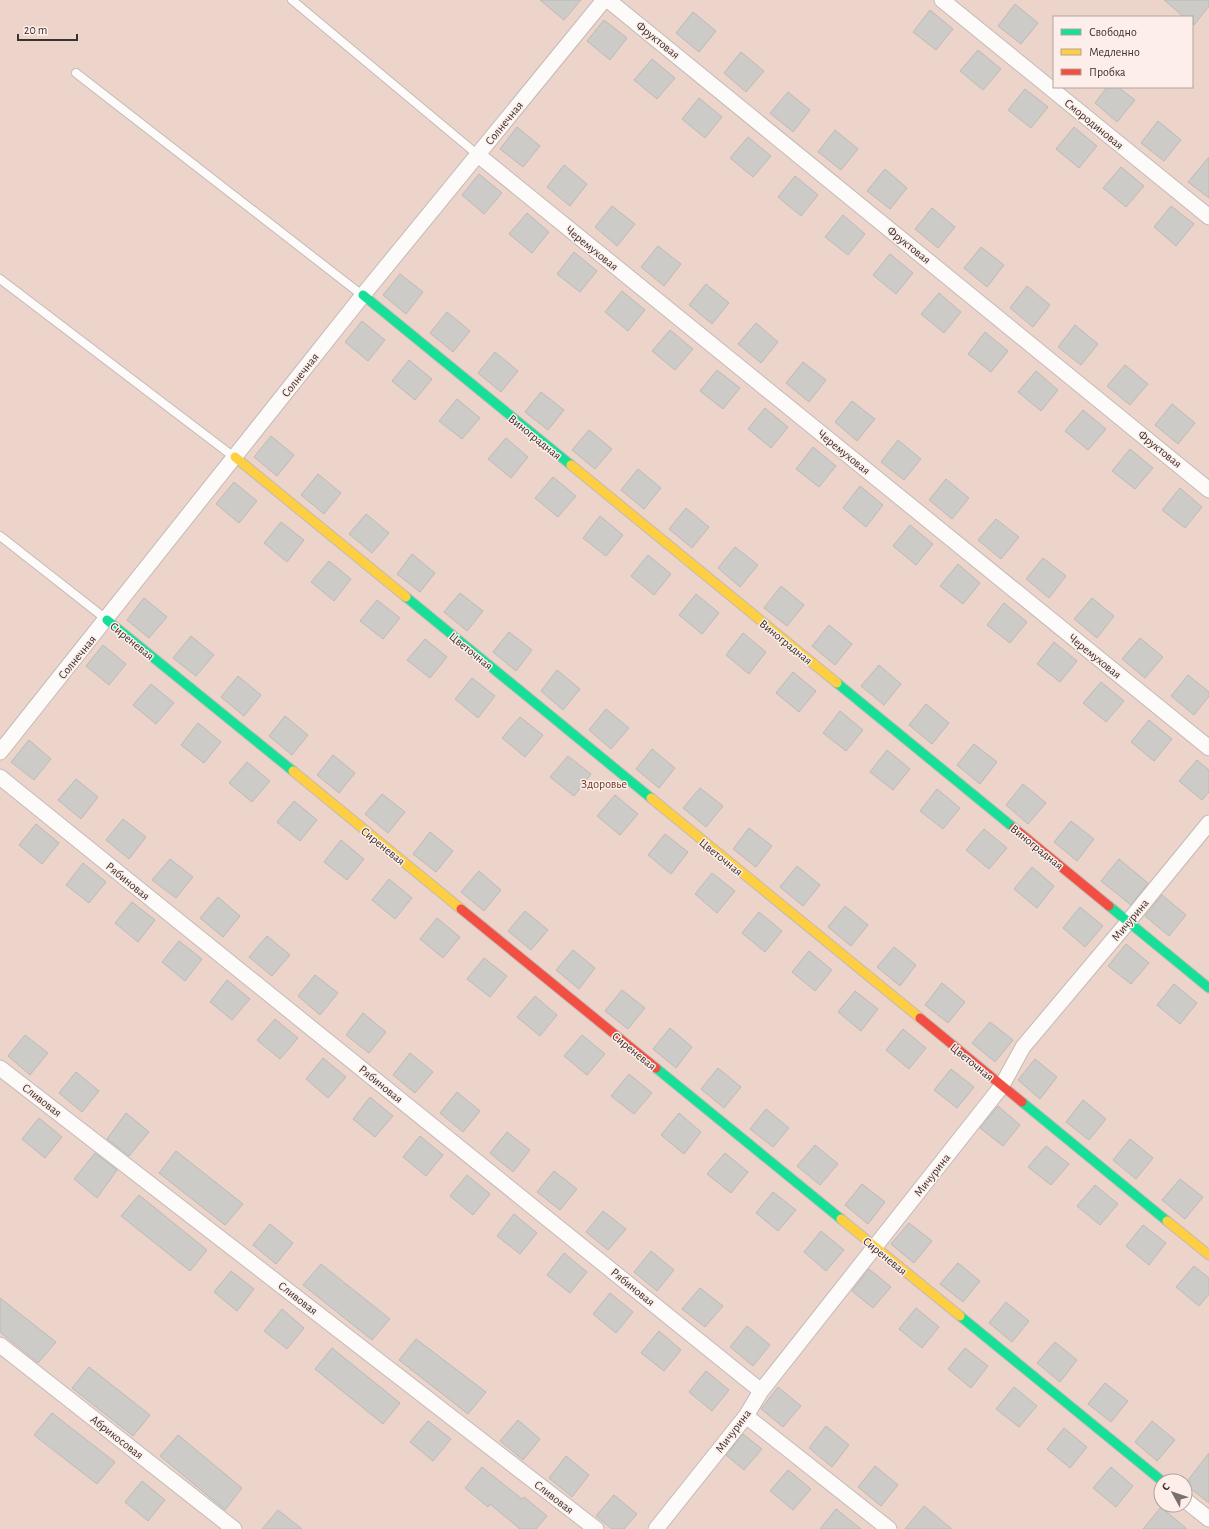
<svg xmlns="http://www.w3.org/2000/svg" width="1209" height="1529" viewBox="0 0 1209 1529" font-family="'Alegreya Sans',sans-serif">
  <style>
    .green { fill: #ecd4cb; fill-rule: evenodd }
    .building { fill: #cccbc8; stroke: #bbbab7 }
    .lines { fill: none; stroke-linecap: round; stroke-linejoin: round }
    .lane-casing { stroke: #c2bab6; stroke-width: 10 }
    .street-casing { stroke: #c2bab6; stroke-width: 17 }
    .fast-casing { stroke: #c2bab6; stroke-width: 11 }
    .slow-casing { stroke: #c2bab6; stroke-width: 11 }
    .jam-casing { stroke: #c2bab6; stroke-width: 11 }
    .lane { stroke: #fcfbfa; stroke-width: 8 }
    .street { stroke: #fcfbfa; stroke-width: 15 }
    .fast { stroke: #16e098; stroke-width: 9 }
    .slow { stroke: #ffcf43; stroke-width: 9 }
    .jam { stroke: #f24e42; stroke-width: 9 }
    .labels { text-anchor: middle; stroke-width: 3; stroke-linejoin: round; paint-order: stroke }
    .street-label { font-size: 12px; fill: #39322f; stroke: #feeee9 }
    .park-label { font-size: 12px; fill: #6c3925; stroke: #feeee9 }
  </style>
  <rect width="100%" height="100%" fill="#eee3df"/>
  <path class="green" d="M0,0h1209v1529h-1209zM1054,17h138v70h-138zM1161,1481h24v24h-24z"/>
  <path class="building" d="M540,0h41l-17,20z
    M1164,0h45v6l-15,19 -2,-8h-8z
    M1015,4l23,19 -17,21 -23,-18z
    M930,10l23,19 -17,21 -23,-18z
    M693,12l23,19 -17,21 -23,-19z
    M604,20l23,18 -17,22 -23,-19z
    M978,50l23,19 -18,21 -23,-19z
    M741,52l23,19 -18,21 -22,-19z
    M652,59l23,19 -18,21 -23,-19z
    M1107,87h11l17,13 -18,22 -22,-19z
    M1025,89l23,18 -17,21 -23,-18z
    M788,92l22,18 -17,22 -23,-19z
    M699,98l23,19 -17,21 -23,-19z
    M1158,121l23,19 -17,21 -23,-18z
    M517,127l23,19 -17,21 -23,-18z
    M1074,127l23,19 -18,22 -23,-19z
    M835,130l23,19 -17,21 -23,-18z
    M748,137l23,19 -18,21 -23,-19z
    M1209,157v41l-21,-16z
    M564,165l23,19 -17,22 -23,-19z
    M1121,167l23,19 -18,21 -23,-19z
    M885,169l22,19 -17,21 -23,-18z
    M479,174l23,19 -18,21 -22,-19z
    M795,176l23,19 -17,21 -23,-19z
    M612,206l23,18 -18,22 -22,-19z
    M1171,206l23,18 -18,22 -22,-19z
    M932,208l23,19 -17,21 -23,-19z
    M527,213l22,19 -17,21 -23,-19z
    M843,215l22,19 -17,21 -23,-18z
    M658,246l23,18 -17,22 -23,-19z
    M981,247l23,18 -17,22 -23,-19z
    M574,252l23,19 -17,21 -23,-18z
    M890,254l23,19 -17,21 -23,-19z
    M400,274l23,18 -17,22 -23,-19z
    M706,284l23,19 -17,21 -23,-19z
    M1027,286l23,19 -17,22 -23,-19z
    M622,291l23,19 -17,21 -23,-19z
    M939,293l22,19 -17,21 -23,-19z
    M447,312l23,19 -17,21 -23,-19z
    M362,321l23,19 -17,21 -23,-19z
    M756,323l22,19 -17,21 -23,-19z
    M1075,325l23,19 -17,21 -23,-18z
    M670,330l23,19 -18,21 -23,-19z
    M985,332l23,19 -17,21 -23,-18z
    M495,352l23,19 -17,21 -23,-19z
    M409,360l23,19 -17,21 -23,-19z
    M803,362l23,18 -17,22 -23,-19z
    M1125,365l23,19 -18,21 -23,-19z
    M717,370l23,18 -17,21 -23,-18z
    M1036,371l22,19 -17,21 -23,-19z
    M541,392l23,18 -16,20 -23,-18z
    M457,399l23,19 -18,21 -23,-18z
    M852,401l23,18 -18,22 -22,-19z
    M1172,404l23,19 -17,21 -23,-19z
    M765,408l23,19 -17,21 -23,-19z
    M1083,410l23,19 -18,21 -23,-19z
    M589,430l23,19 -17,20 -23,-19z
    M271,436l23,19 -17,21 -23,-19z
    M506,438l22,19 -17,21 -23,-19z
    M898,440l23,19 -17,21 -23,-18z
    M813,447l23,19 -17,21 -23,-18z
    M1130,449l23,19 -18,21 -23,-18z
    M638,469l23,19 -17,21 -23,-19z
    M318,474l23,19 -17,21 -23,-19z
    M553,477l23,19 -18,21 -23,-19z
    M946,479l23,19 -17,21 -23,-19z
    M234,482l23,19 -18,22 -23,-19z
    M860,486l23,19 -17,22 -23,-19z
    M1180,488l22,19 -17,21 -23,-18z
    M686,508l23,19 -17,21 -23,-19z
    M366,514l23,19 -17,20 -23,-19z
    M600,516l23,19 -17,21 -23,-18z
    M996,519l23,18 -18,22 -23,-19z
    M281,522l23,18 -17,22 -23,-19z
    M910,525l23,19 -17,21 -23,-19z
    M735,547l23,18 -18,22 -22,-19z
    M412,554l23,19 -15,19 -23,-18z
    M648,555l23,19 -17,21 -23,-19z
    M1043,558l23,18 -17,22 -23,-19z
    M329,561l22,18 -17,22 -23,-19z
    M958,564l22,19 -17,21 -23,-18z
    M781,586l23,19 -17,21 -23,-18z
    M460,593l23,18 -16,20 -23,-19z
    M696,594l23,19 -17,21 -23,-19z
    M144,598l23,19 -18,21 -22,-18z
    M1092,598l22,18 -17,22 -23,-19z
    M377,600l23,18 -17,21 -23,-18z
    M1004,603l23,19 -17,21 -23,-18z
    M829,625l23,19 -17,21 -23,-19z
    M509,632l23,18 -16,21 -23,-19z
    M743,633l23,19 -17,22 -23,-19z
    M191,636l23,19 -18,21 -23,-18z
    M1140,638l23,19 -18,21 -23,-19z
    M425,639l22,18 -17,21 -23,-18z
    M1054,642l23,19 -17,21 -23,-18z
    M103,645l23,19 -17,21 -23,-19z
    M879,665l22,19 -17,21 -23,-19z
    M557,670l23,19 -17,21 -22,-19z
    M793,672l23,19 -17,21 -23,-19z
    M1188,675l21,17v4l-15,19 -23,-19z
    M238,676l23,19 -17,21 -23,-19z
    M472,678l23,18 -17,22 -23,-19z
    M1101,682l23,19 -18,21 -23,-19z
    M151,684l23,19 -18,21 -23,-19z
    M926,704l23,19 -17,21 -23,-19z
    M606,709l23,19 -18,21 -22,-19z
    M840,711l23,19 -17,21 -23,-18z
    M285,716l23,19 -16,20 -23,-19z
    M520,717l23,18 -18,22 -23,-19z
    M1149,720l23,19 -18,22 -23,-19z
    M198,723l23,19 -17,21 -23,-18z
    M29,740l22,19 -17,21 -23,-18z
    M974,744l23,18 -17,22 -23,-19z
    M652,749l23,19 -16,20 -23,-19z
    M887,750l23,19 -17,21 -23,-18z
    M333,755l22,18 -16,20 -22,-18z
    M568,756l23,18 -17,22 -24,-19z
    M1197,760l12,10v22l-7,8 -23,-19z
    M247,762l23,19 -18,21 -23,-19z
    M76,779l22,18 -17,22 -23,-19z
    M1023,784l23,19 -18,21 -22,-19z
    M700,788l23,18 -17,21 -23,-19z
    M937,789l23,19 -17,21 -23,-18z
    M382,794l23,18 -17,21 -23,-19z
    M615,795l23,19 -18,21 -23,-19z
    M294,801l23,19 -17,21 -23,-19z
    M123,819l23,18 -17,22 -23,-19z
    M1071,821l23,18 -17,22 -23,-19z
    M36,824l23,19 -17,21 -23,-19z
    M749,828l23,18 -16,21 -23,-18z
    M984,829l23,19 -18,21 -23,-19z
    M430,832l23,19 -17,21 -23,-18z
    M665,834l23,18 -17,22 -23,-19z
    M341,840l23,19 -17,21 -23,-18z
    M170,859l23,18 -17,21 -24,-18z
    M1119,859l29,24 -17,22 -30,-24z
    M83,863l23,19 -17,21 -23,-18z
    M797,866l23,19 -17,21 -23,-19z
    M1032,867l22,19 -17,22 -23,-19z
    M479,871l22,19 -17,21 -23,-19z
    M712,873l23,18 -18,22 -22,-19z
    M389,879l23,19 -17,21 -23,-19z
    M1162,895l24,20 -17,21 -24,-20z
    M218,897l22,19 -17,21 -23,-19z
    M132,902l23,18 -17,22 -23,-19z
    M845,906l23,19 -17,21 -23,-19z
    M1080,907l23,19 -18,21 -22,-19z
    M525,911l23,19 -17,20 -23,-19z
    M759,912l23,19 -17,21 -23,-19z
    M437,918l23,19 -17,21 -23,-19z
    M267,936l23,19 -18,21 -23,-19z
    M179,941l23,18 -17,22 -23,-19z
    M1126,944l23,19 -18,21 -23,-18z
    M894,947l22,18 -16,21 -23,-19z
    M573,950l22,18 -16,21 -23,-19z
    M809,951l23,19 -17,21 -23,-19z
    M484,958l23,18 -17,21 -23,-18z
    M315,975l23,18 -18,22 -22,-19z
    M227,980l23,19 -18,21 -22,-18z
    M942,983l23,19 -17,21 -23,-18z
    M1174,984l23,19 -17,21 -23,-19z
    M622,990l23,18 -17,21 -23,-18z
    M855,991l23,18 -17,22 -23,-19z
    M535,996l22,19 -17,21 -23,-19z
    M363,1013l23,19 -17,21 -23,-18z
    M275,1019l23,19 -18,21 -23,-19z
    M990,1022l23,18 -18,22 -23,-19z
    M670,1028l22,19 -16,21 -23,-19z
    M903,1029l23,19 -17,21 -23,-19z
    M25,1035l23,18 -18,22 -22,-19z
    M582,1035l23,19 -18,21 -23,-19z
    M410,1053l23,19 -18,21 -22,-18z
    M323,1058l23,19 -18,21 -22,-19z
    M1035,1059l22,18 -17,22 -22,-19z
    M718,1068l23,19 -17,21 -23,-19z
    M951,1069l23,18 -17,21 -23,-18z
    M76,1072l23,19 -17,21 -23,-19z
    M629,1074l23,19 -18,21 -23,-18z
    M457,1092l23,19 -17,21 -23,-19z
    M370,1097l23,19 -18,21 -22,-18z
    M1083,1100l23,19 -17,21 -23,-18z
    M998,1106l22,19 -17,21 -23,-18z
    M766,1109l23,19 -16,19 -23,-18z
    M126,1113l23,19 -20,24 -22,-17z
    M679,1113l22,19 -17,22 -23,-19z
    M39,1118l23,19 -17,21 -23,-19z
    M507,1132l23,18 -17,22 -23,-19z
    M420,1136l23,19 -17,21 -23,-19z
    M1130,1139l23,19 -17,21 -23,-19z
    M815,1145l23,19 -18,21 -23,-19z
    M1046,1146l23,18 -18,21 -23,-18z
    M176,1151l67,53 -18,21 -66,-52z
    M95,1153l22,17 -20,28 -23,-19z
    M725,1153l23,19 -17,21 -24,-19z
    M554,1171l23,18 -17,21 -23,-18z
    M467,1175l23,19 -17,21 -23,-19z
    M1180,1179l23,18 -18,22 -23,-19z
    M862,1184l23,18 -17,22 -23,-19z
    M1095,1185l23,19 -18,21 -23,-19z
    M773,1192l23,18 -18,21 -22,-18z
    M139,1195l68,55 -17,21 -69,-55z
    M603,1211l23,18 -18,21 -22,-18z
    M514,1214l23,19 -17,21 -23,-18z
    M909,1223l23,18 -18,22 -23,-19z
    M270,1224l23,19 -17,21 -23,-19z
    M1143,1225l23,18 -17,22 -23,-19z
    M821,1231l23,19 -18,21 -22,-19z
    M651,1251l23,19 -17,21 -23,-19z
    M564,1253l23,19 -17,21 -23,-18z
    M958,1263l22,18 -17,21 -23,-18z
    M321,1264l69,55 -18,21 -69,-55z
    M1194,1266l15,12v16l-10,12 -23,-19z
    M869,1269l22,18 -18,21 -21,-17z
    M231,1271l23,18 -17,22 -23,-19z
    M700,1288l23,18 -18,21 -23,-18z
    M610,1293l23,19 -17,21 -23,-19z
    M0,1298l56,44 -18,21 -38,-31z
    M1006,1302l23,19 -17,21 -23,-19z
    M916,1308l23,19 -17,21 -23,-19z
    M282,1309l22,19 -17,21 -23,-18z
    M747,1326l23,19 -17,21 -23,-19z
    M659,1331l22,19 -17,21 -23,-18z
    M416,1339l70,53 -18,22 -69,-54z
    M1055,1342l22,18 -17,22 -23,-19z
    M332,1348l68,55 -17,21 -68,-55z
    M965,1348l23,18 -17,22 -23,-19z
    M89,1367l61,48 -17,21 -61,-48z
    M706,1371l23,19 -17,21 -23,-19z
    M1105,1383l23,18 -17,21 -23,-18z
    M778,1387l23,19 -18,21 -22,-18z
    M1014,1387l23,19 -18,21 -23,-18z
    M52,1413l63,49 -18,22 -63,-49z
    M518,1420l22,19 -17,21 -23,-19z
    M428,1421l23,18 -18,22 -23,-19z
    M1152,1421l23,19 -18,21 -22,-19z
    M826,1426l23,19 -17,22 -23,-19z
    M1064,1428l23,19 -17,21 -23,-19z
    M743,1434l19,15 -18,21 -18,-15z
    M178,1435l64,53 -17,22 -65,-54z
    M1209,1453v50l-24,-19z
    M566,1456l23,19 -17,22 -23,-19z
    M875,1466l23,19 -17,21 -23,-19z
    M482,1467l40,32 2,-2 23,19 -11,13h-16l-30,-25 -2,3 -23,-19z
    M1111,1467l22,19 -17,21 -23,-19z
    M788,1470l23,19 -18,21 -23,-19z
    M142,1481l23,19 -17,21 -23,-19z
    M614,1495l23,19 -13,15h-12l-16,-13z
    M924,1506l28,23h-47z
    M1161,1507l26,22h-44z
    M836,1509l25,20h-41z
    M278,1510l24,19h-40z"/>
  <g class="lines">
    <defs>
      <path id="lane" d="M292,0l186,155
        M76,73l286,222
        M0,279l234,178
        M0,536l106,83"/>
      <path id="street" d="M608,0l601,490
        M942,0l267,217
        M478,155l731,593
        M0,752l363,-457 241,-295
        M0,777l761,614
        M0,1068l596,461
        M0,1345l234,184
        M746,1416l143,113
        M1185,1500l24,19
        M656,1529l90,-113 15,-25 240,-304 22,-40 105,-125 81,-99"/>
      <path id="fast" d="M363,295l208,170
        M406,597l245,201
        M107,620l186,151
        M837,683l177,145
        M1109,906l100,82
        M656,1068l185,151
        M1022,1102l145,119
        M960,1316l202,165"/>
      <path id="slow" d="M235,457l171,140
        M571,465l266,218
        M293,771l168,138
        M651,798l269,220
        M841,1219l119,97
        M1167,1221l42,34"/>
      <path id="jam" d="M1014,828l95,78
        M461,909l195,159
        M920,1018l102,84"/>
    </defs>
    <use href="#lane" class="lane-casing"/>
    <use href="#street" class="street-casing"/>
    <use href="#fast" class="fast-casing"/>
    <use href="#slow" class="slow-casing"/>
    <use href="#jam" class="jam-casing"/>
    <use href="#lane" class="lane"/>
    <use href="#street" class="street"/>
    <use href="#fast" class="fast"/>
    <use href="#slow" class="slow"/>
    <use href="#jam" class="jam"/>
  </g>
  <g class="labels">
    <g class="street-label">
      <text transform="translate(658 40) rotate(39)" y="4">Фруктовая</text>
      <text transform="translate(504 123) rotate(-51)" y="4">Солнечная</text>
      <text transform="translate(1094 124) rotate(39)" y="4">Смородиновая</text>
      <text transform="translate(909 245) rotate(39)" y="4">Фруктовая</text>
      <text transform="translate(592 248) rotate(39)" y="4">Черемуховая</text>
      <text transform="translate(300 375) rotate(-52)" y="4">Солнечная</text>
      <text transform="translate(535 437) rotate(39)" y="4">Виноградная</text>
      <text transform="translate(1160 449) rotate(39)" y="4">Фруктовая</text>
      <text transform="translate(844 452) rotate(39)" y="4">Черемуховая</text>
      <text transform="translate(132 641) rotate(39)" y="4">Сиреневая</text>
      <text transform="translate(786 642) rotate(39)" y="4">Виноградная</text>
      <text transform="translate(471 651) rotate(39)" y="4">Цветочная</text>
      <text transform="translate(1095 656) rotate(39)" y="4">Черемуховая</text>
      <text transform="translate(77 657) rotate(-51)" y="4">Солнечная</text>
      <text transform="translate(383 846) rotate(39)" y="4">Сиреневая</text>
      <text transform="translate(1037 847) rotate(39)" y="4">Виноградная</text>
      <text transform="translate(721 857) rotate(39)" y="4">Цветочная</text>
      <text transform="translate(128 881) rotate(39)" y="4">Рябиновая</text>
      <text transform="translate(1130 920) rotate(-50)" y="4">Мичурина</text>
      <text transform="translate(634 1051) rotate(39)" y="4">Сиреневая</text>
      <text transform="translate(972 1062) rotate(39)" y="4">Цветочная</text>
      <text transform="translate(381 1084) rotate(39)" y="4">Рябиновая</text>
      <text transform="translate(42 1100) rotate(38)" y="4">Сливовая</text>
      <text transform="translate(932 1175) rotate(-52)" y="4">Мичурина</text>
      <text transform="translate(885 1256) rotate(39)" y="4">Сиреневая</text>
      <text transform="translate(633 1287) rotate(39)" y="4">Рябиновая</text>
      <text transform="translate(298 1298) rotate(38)" y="4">Сливовая</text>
      <text transform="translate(733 1431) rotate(-53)" y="4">Мичурина</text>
      <text transform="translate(117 1437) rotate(38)" y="4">Абрикосовая</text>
      <text transform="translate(554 1497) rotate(38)" y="4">Сливовая</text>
    </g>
    <g class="park-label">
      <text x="604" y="788">Здоровье</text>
    </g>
  </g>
  <rect x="1053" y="16" width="140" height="72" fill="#feeee9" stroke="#afa39f"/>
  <rect x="1061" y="29" width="20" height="6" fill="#16e098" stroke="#afa39f"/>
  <text x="1089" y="36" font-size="12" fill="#39322f">Свободно</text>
  <rect x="1061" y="49" width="20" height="6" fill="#ffcf43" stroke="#afa39f"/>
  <text x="1089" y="56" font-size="12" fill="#39322f">Медленно</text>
  <rect x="1061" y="69" width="20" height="6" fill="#f24e42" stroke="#afa39f"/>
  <text x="1089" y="76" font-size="12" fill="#39322f">Пробка</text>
  <g transform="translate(1173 1493) rotate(310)"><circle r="19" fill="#feeee9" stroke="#afa39f"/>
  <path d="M0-3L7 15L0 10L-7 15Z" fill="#78706d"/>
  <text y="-6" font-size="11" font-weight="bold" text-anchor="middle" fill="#39322f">С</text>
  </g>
  <path d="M18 34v6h59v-6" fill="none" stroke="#39322f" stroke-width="2"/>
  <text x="24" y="34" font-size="12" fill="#39322f" stroke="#feeee9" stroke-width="3" paint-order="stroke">20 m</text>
</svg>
